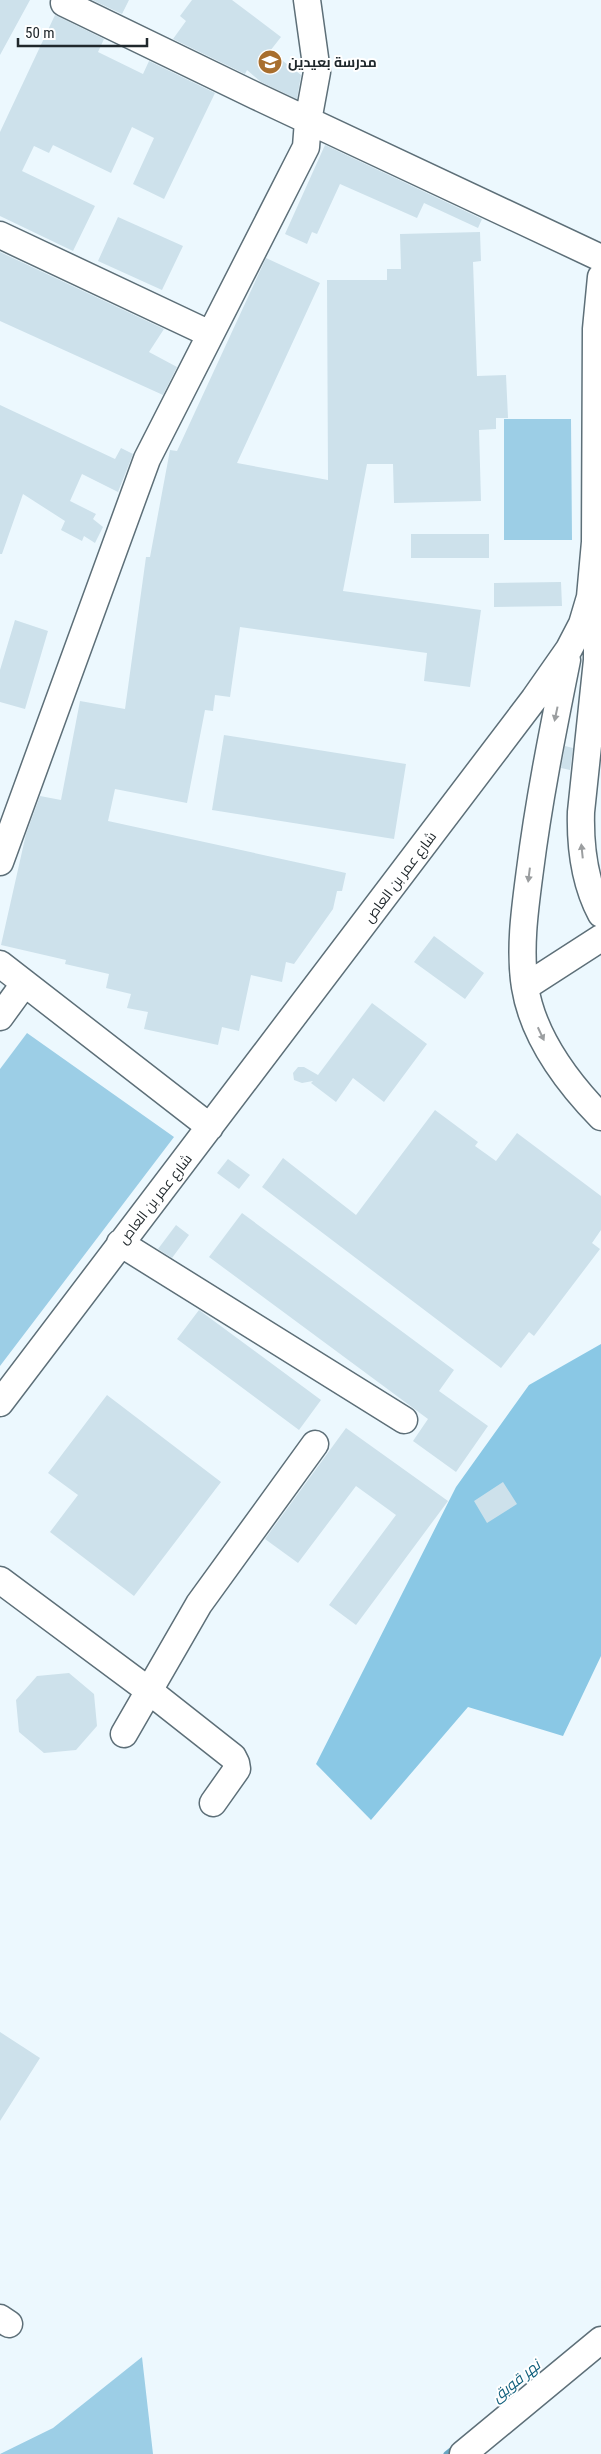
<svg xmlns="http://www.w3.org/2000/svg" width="601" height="2454" viewBox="0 0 601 2454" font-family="'Roboto Condensed',Cairo,sans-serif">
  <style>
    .green { fill: #9ccee6 }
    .forest { fill: #8ac8e5 }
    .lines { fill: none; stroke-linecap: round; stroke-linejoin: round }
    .stream { stroke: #68a5c1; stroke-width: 5 }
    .building { fill: #cde1eb }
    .minor-casing { stroke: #5d6f78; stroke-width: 29 }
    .minor { stroke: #fff; stroke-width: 26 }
    .oneway { fill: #9b9ea0 }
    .labels { text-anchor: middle; stroke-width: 4; stroke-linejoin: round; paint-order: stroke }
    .poi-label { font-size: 14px; font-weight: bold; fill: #20282c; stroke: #fff; text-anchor: start }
    .street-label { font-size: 14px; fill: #20282c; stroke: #fff }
    .water-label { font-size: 15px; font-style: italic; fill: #0e5e7b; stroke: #fff }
  </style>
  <rect width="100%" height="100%" fill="#ecf8fe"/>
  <path class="green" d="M504,419h67l1,121h-68z
    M27,1033l147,104 -174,229v-297z
    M142,2357l11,97h-153l53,-26z"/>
  <path class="forest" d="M601,1344v312l-38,80 -95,-29 -97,113 -55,-56 140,-277 73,-102z"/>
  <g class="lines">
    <path class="stream" d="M446,2454l10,-8"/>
  </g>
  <path class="building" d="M0,0h30l-30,55z
    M92,0h37l-7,14z
    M192,0h40l49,37 -11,14 31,24 -4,24 -36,-17 -14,-12 -2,4 -72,-35 13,-18 -6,-5z
    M55,15l49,24 -6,13 45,22 6,-13 66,32 -51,106 -31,-15 21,-46 -22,-11 -21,46 -58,-28 -4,8 -15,-7 -12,25 73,35 -22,45 -73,-35v-84z
    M325,145l157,74 -4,9 -54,-25 -7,15 -77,-34 -23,50 -5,-2 -5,12 -22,-10z
    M118,217l65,29 -21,44 -64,-29z
    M480,232l1,29 -8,1 4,114 29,-1 2,43h-12v11l-17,1 2,71 -87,2 -1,-39h-26l-24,127 138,19 -11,77 -46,-6 3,-28 -187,-26 -10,70 -15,-2 -2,16 -8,-1 -18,93 -72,-14 -7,32 238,52 -4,18h-5l-4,18 -39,55 -8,-2 -4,20 -31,-7 -12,56 -17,-4 -4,18 -74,-16 4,-17 -21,-4 4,-14 -25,-6 3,-14 -44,-10 1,-4 -65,-15 25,-111 14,-38 21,4 19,-99 45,8 21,-152h4l20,-107 7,1 89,-193 54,25 -83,180 91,17 -1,-200h60v-11h14l-1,-35z
    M0,252l164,77 -15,23 28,15 -14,28 -163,-74z
    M0,405l115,54 6,-11 12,6 -15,38 -36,-18 -12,27 26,13 -3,5 10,8 -8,16 -11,-7 -2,5 -21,-11 4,-9 -42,-27 -21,60h-2z
    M411,534h78v24h-78z
    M561,582l1,24 -68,1v-24z
    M15,620l33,11 -23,78 -25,-7v-32z
    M224,735l182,29 -12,75 -182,-29z
    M565,746l8,2 -3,22 -9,-2z
    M434,936l50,37 -19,26 -51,-37z
    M372,1003l55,41 -43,58 -31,-24 -17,24 -25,-19 2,-2 -11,2 -8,-3 -1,-7 5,-6h6l14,8z
    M435,1110l43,32 -3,4 21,15 21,-28 84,63v34l-9,13 8,6 -66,87 -5,-4 -28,36 -239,-181 21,-29 73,57z
    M228,1159l22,16 -11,14 -22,-16z
    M242,1213l212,157 -15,21 49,35 -32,46 -43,-31 15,-22 -219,-162z
    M176,1225l13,10 -17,23 -14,-9z
    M199,1310l122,90 -22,30 -122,-91z
    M107,1395l114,87 -87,114 -84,-64 28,-37 -30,-22z
    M346,1428l102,73 -92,124 -27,-20 67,-90 -40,-29 -58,77 -33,-24z
    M503,1482l14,22 -30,19 -13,-22z
    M69,1673l25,21 3,32 -21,24 -32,3 -25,-21 -3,-32 21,-24z
    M0,2032l40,26 -40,63z"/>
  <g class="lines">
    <defs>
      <path id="minor" d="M64,3l192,93 345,162
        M0,235l210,99
        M595,599l2,22v39l-16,152c-1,36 3,70 20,102
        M567,660c-14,70 -28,139 -37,210 -5,38 -11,79 -5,117 8,50 42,95 76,130
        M0,862l147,-403 159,-312 2,-26 9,-49 -10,-72
        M0,964l210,163
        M525,987l76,-49
        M0,1017l24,-33
        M120,1243l284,177
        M0,1403l534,-704 35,-50 13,-25 8,-27 5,-55 1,-213 5,-52
        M0,1580l148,110 85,67 3,6 1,6 -24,34
        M124,1734l75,-130 116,-160
        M0,2318l9,6
        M463,2454l138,-114"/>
    </defs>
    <use href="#minor" class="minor-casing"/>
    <use href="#minor" class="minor"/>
  </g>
  <defs><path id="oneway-solid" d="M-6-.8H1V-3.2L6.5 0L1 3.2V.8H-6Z" transform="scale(1.25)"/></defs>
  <g class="oneway">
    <use href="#oneway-solid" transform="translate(556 714) rotate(102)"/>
    <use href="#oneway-solid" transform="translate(582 851) rotate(-96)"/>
    <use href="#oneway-solid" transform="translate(529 875) rotate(97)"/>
    <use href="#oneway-solid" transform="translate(541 1034) rotate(65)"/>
  </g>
  <defs>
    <symbol id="school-disc" viewBox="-11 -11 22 22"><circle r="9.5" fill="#a86e2d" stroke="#fff"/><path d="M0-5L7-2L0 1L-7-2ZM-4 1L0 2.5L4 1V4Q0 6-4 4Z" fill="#fff"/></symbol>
  </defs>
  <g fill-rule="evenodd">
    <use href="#school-disc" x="256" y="48" width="28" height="28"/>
  </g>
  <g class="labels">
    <g class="poi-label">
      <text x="288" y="67">مدرسة بعيدين</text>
    </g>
    <g class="street-label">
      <text transform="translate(400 877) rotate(-53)" y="5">شارع عمر بن العاص</text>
      <text transform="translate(155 1199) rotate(-52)" y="5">شارع عمر بن العاص</text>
    </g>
    <g class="water-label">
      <text transform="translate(516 2381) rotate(-39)" y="5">نهر قويق</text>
    </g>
  </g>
  <path d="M18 38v8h129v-8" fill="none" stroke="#20282c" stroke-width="2.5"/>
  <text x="25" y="38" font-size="15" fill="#20282c" stroke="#ffffff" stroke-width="4" paint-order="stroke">50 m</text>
</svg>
